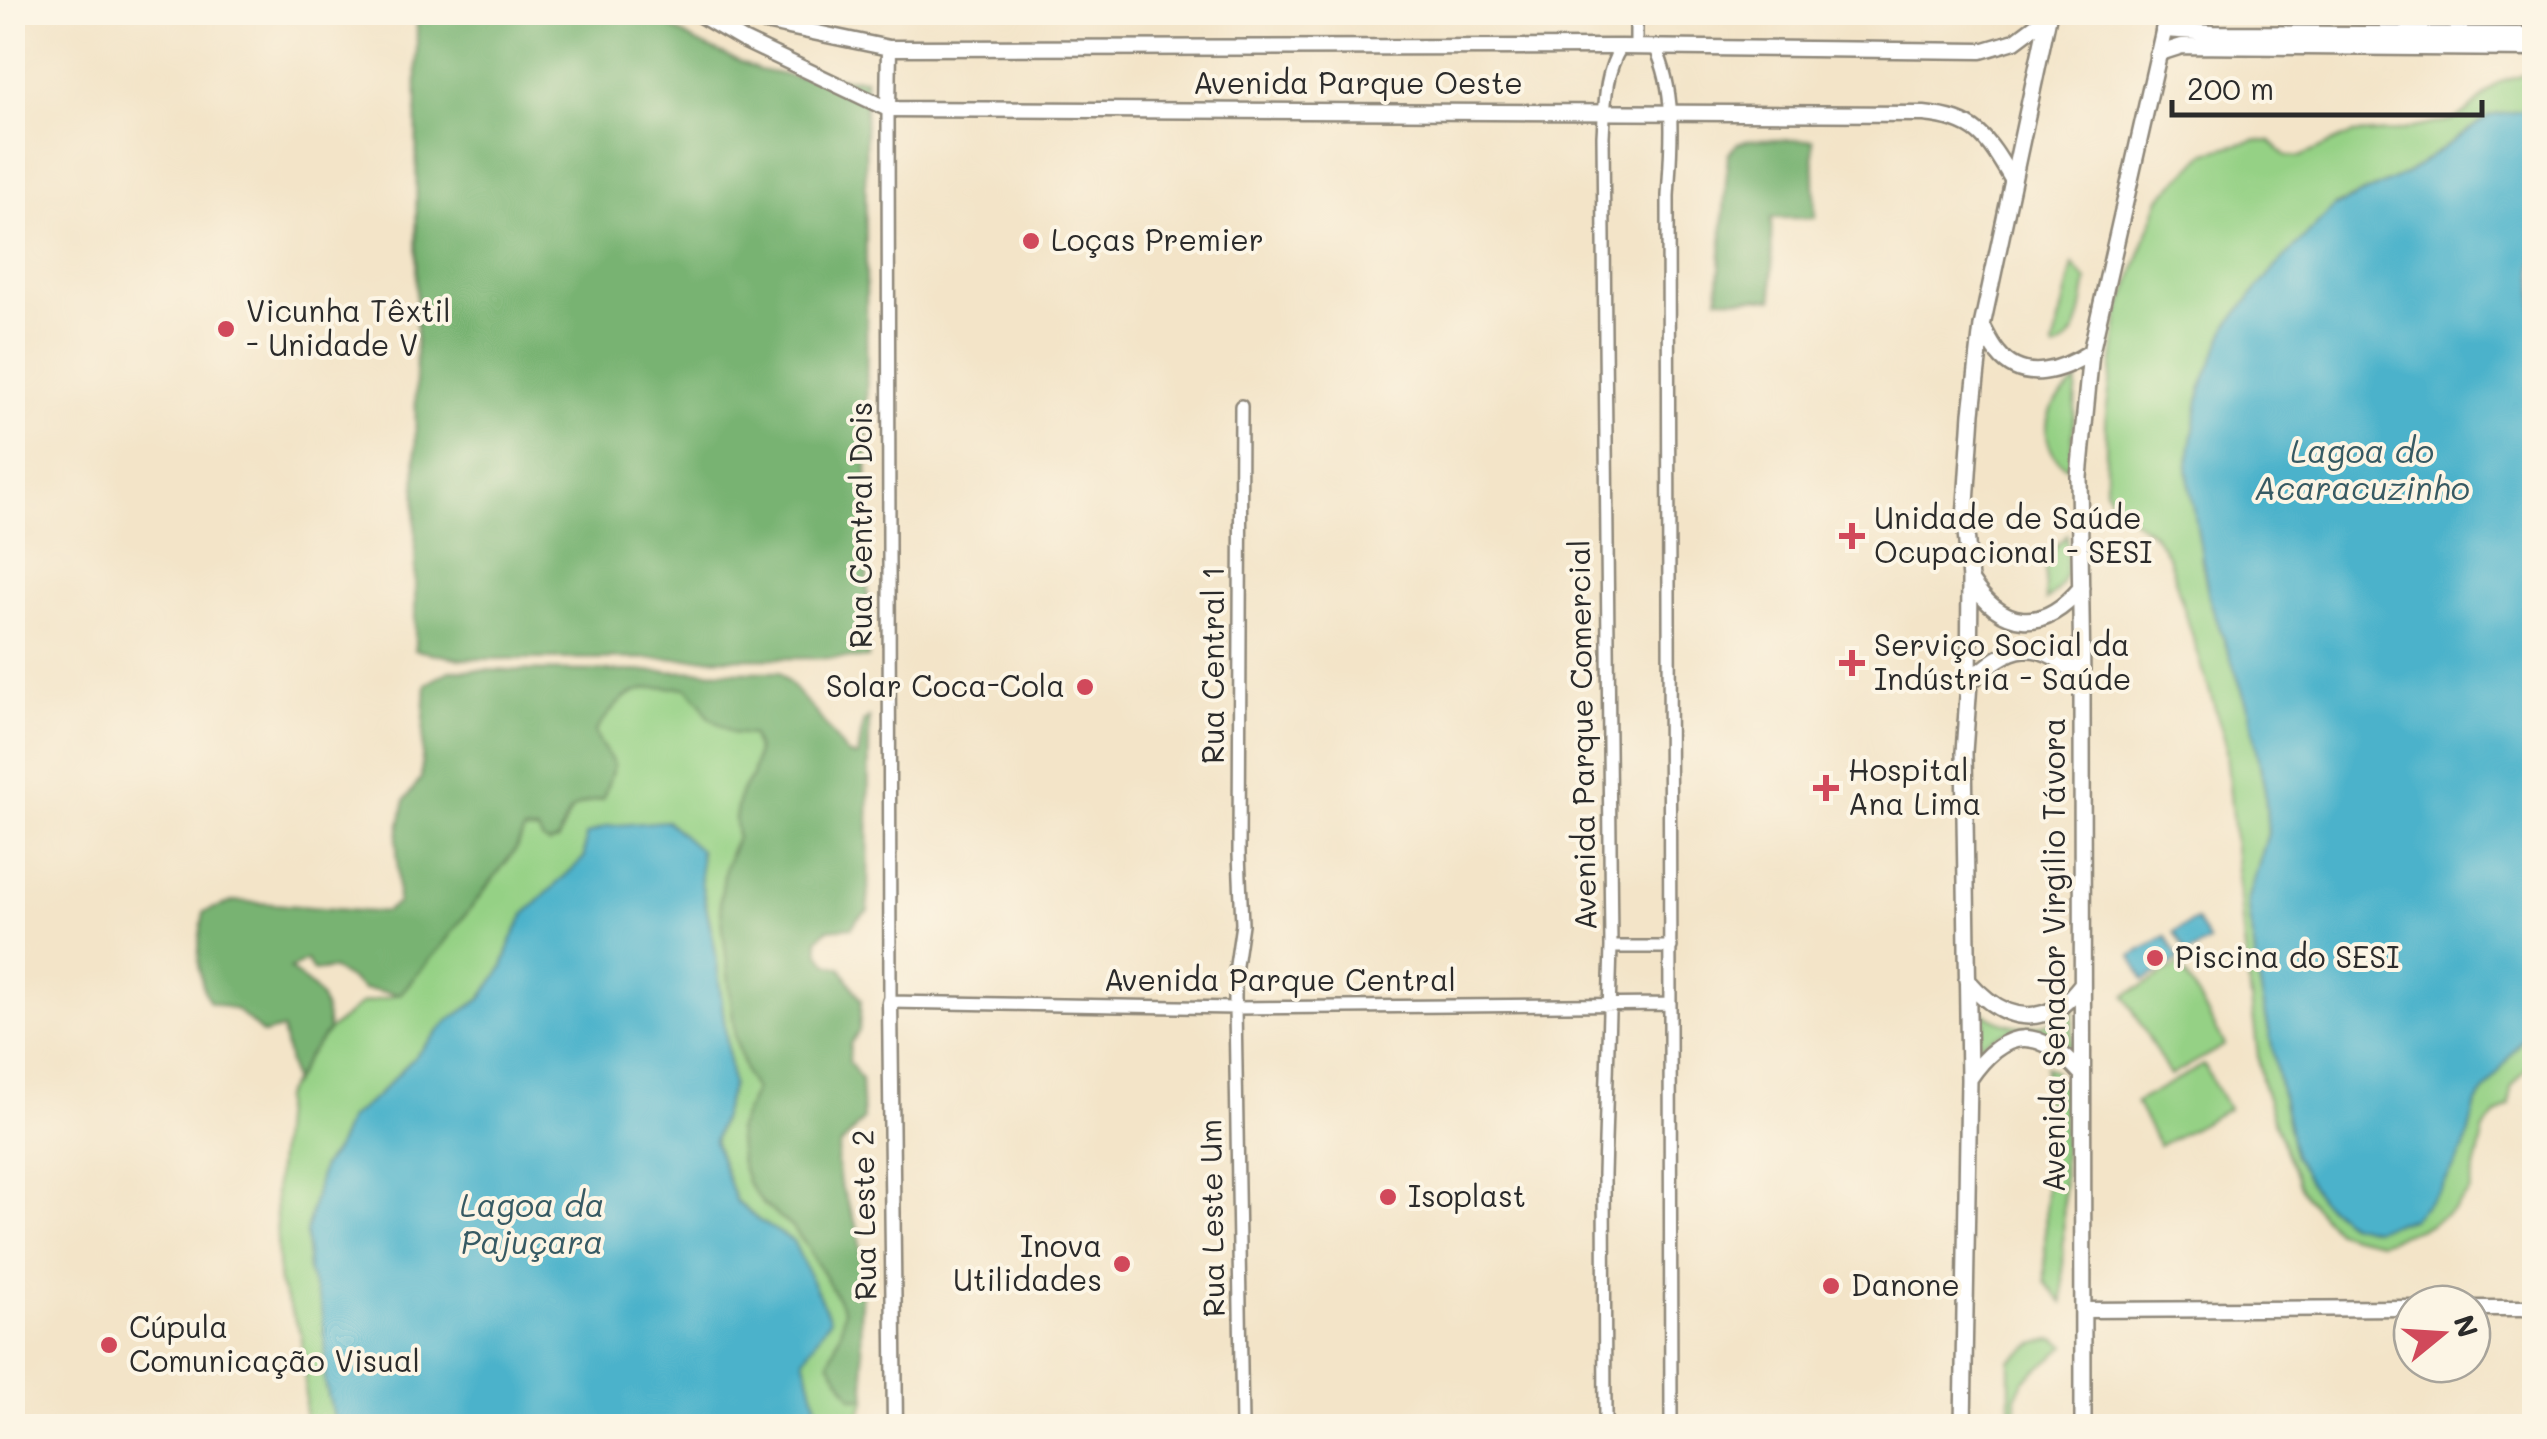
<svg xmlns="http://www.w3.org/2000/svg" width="2547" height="1439" viewBox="0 0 2547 1439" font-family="Mali,sans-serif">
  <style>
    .green { fill: #95d185; stroke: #607e58; stroke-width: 2.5 }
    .forest { fill: #78b372; stroke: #526f4e; stroke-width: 2.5 }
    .water { fill: #4cb2cb; stroke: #3c6e7b; stroke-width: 2.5 }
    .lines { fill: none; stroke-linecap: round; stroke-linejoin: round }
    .minor-casing { stroke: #8f887a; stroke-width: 16 }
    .tertiary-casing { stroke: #8f887a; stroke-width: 19 }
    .secondary-casing { stroke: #8f887a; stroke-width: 20 }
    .minor { stroke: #fff; stroke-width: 11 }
    .tertiary { stroke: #fff; stroke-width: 14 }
    .secondary { stroke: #fff; stroke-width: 15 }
    .poi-dot { fill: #d1495b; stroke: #fcf5e5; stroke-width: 4 }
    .labels { text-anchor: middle; stroke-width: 8; stroke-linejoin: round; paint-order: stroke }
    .street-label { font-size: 30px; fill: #2b2b2b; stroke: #fcf5e5 }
    .poi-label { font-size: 30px; fill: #2b2b2b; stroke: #fcf5e5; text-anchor: start }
    .water-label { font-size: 32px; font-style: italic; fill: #375a63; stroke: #fcf5e5 }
  </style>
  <rect width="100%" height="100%" fill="#fcf5e5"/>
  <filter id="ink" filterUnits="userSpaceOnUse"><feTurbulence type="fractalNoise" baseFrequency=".01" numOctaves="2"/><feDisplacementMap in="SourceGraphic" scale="20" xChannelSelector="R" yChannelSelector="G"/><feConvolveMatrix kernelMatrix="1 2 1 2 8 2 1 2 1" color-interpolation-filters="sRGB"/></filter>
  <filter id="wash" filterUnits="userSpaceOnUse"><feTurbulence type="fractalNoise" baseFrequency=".0048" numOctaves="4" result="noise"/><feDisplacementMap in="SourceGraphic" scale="40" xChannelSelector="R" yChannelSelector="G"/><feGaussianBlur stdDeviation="2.25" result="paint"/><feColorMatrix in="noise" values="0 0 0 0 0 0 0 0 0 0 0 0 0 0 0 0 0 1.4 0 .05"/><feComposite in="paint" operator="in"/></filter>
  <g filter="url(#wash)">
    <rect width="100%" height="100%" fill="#f3e4c8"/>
    <path class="green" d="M2534,72v37l-45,7 -81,57 -74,33 -133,351 8,41 41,114 15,79 3,42 -20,68 9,70 37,185 171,-8 11,-45 58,-81v37l-23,29 -1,17 -15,11 -11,14 -14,61 -15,18 -26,16 -49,17 -28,-6 -16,-5 -29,-33 -9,-15 -24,-62 -13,-41 -17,-137 -19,-202 -57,-184 -14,-23 -42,-29 -6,-16v-74l13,-100 41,-117 47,-46 48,-12 16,2 14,14 15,1 52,-23 41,-2 59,-12 15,-8 30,-29z
      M2073,265l14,16c-6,27 -4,55 -32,69l-2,-3z
      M2077,381l-7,88c-21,-12 -28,-34 -20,-57 4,-11 19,-22 27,-31z
      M2067,535c0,27 3,50 -21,66l-1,-43z
      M657,686l30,2 46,45 19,2 5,16 -5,25 -12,17 -5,25 2,19 -8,17 6,183 11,37 9,16 -18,40 26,74 31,25 14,19 37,62 -5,24 -11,28 23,35 14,2 -10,27h-6l-33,-19 -13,-49 -11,-117 -35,-21 -23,-20 -21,-59 18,-56 -17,-137 -14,-66 -1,-32 -116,8 -72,81 -9,28 -22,32 -31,21 -75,78 -27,21 -12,30 -14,17 -14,106 13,34 4,36v40l11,44h-31v-49l-4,-43 -22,-51 -4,-90 8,-96 24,-40 21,-26 33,-27 39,-10 43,-50 73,-95 8,-18h14l11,12 9,-3 12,-28 39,-34 5,-13c-6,-11 -16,-22 -19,-33l14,-19 22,-22z
      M2180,965l45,80 -55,31 -45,-80z
      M1979,1009c29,23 64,22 94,1l-1,38c-33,-26 -59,-24 -93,-2z
      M2204,1065l24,44 -69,37 -23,-44z
      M2046,1066l8,5 10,17 -1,215 -18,-21z
      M2050,1339l7,1 9,6 -42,34 -8,15v31h-6v-66l24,-16z"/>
    <path class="forest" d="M417,13h231l47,29 64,28 31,6 75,3 3,579 -408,1 -45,-9z
      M1749,140h64l2,78h-44l2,81 -55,-1 10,-144 9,-10z
      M451,670l328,2 38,42 30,40 11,3 5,-35 6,-4 -1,193 -11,8 -5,8 -24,2 -10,10 1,13 9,12 13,4 20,32 -2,31 -9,13 -1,18 12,17 2,41 -23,26 -3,15 3,23 18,45 5,43 -3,47 6,80 -14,-2 -23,-35 11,-28 4,-24 -36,-62 -14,-19 -31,-25 -16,-22 -7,-22 -3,-30 18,-40 -9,-16 -11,-37 -15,-136 5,-32 12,-32 -2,-19 5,-25 12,-17 5,-25 -5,-16 -19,-2 -26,-17 -6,-13 -14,-15c-52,-3 -62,2 -92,44 3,12 13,21 19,33l-11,34c-30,4 -36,12 -45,41l-9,4 -7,-5 -4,-8h-14l-8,18 -73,95 -43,50 -37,-5 -12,-9 -19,-11 -19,2 -7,-11 -16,9c26,22 35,23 38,62l-21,26 -14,26 -11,-54 -19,5 -26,-24 -27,-8c-16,-26 -12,-62 -6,-90l30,-11 139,11 13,-1 12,-8 -1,-64 8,-39 16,-22 5,-94z"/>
    <path class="water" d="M2534,109v913l-58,81 -11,45 -24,41 -30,30 -38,10 -25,-6 -29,-24 -25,-43 -37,-185 -9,-70 20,-68 -3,-42 -15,-79 -41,-114 -22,-129 14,-80 27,-64 44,-54 62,-64 74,-34 81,-57z
      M667,821l33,29 1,32 14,66 17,137 -18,56 21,59 23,20 35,21 37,78 -26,39 13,49 33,19h-514l-11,-44v-40l-4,-36 -13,-34 -2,-40 16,-66 14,-17 12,-30 27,-21 75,-78 31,-21 22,-32 9,-28 13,-25 59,-56 2,-23 21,-9z
      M2196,920l13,22 -22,12 -13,-22z
      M2166,936l13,24 -35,20 -13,-24z"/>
  </g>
  <g filter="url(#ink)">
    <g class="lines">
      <defs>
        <path id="minor" d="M1636,47v-35
          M1655,47c22,46 16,100 13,149l3,1230
          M888,109l2,893 345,6 435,-4
          M1241,406l-2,448 3,70 -7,48v36l7,418
          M1611,947h60
          M1605,1426l-1,-252 7,-227 -8,-811c2,-31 1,-62 18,-89"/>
        <path id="tertiary" d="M695,12l48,28 145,69 1036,5c53,5 63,23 89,67
          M738,12l27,10 124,26 732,-1 360,4 34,-10 32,-24
          M2163,30l49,3 322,2
          M2157,54l25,-8 352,3
          M888,109l1,-61
          M890,1002l5,424
          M2472,1308h62
          M2083,1310l329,-2"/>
        <path id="secondary" d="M1982,326c5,9 9,19 16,27 25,32 65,17 93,-1
          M1970,580c32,49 72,54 111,8
          M1969,683c41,-41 70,-48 113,-4
          M1967,980c24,28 55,48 92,27 9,-5 16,-15 23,-23
          M1969,1079c37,-54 71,-52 113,-5
          M1963,1426l6,-347 -5,-327 5,-69 1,-103 -5,-61 7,-106 10,-87 67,-314
          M2083,1426l-1,-747 -3,-202 12,-125 77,-340"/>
      </defs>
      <use href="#minor" class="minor-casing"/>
      <use href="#tertiary" class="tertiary-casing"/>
      <use href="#secondary" class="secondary-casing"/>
      <use href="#minor" class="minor"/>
      <use href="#tertiary" class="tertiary"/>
      <use href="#secondary" class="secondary"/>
    </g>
  </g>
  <g class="poi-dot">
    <circle cx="1031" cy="241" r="10"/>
    <circle cx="226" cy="329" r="10"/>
    <path d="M1847 521h10v10h10v10h-10v10h-10v-10h-10v-10h10z"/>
    <path d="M1847 648h10v10h10v10h-10v10h-10v-10h-10v-10h10z"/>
    <circle cx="1085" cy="687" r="10"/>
    <path d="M1821 773h10v10h10v10h-10v10h-10v-10h-10v-10h10z"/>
    <circle cx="2155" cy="958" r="10"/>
    <circle cx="1388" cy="1197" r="10"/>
    <circle cx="1122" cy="1264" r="10"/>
    <circle cx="1831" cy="1286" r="10"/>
    <circle cx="109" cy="1345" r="10"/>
  </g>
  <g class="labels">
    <g class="street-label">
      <text x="1358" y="94">Avenida Parque Oeste</text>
      <text transform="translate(862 525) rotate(-90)" y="10">Rua Central Dois</text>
      <text transform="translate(1214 665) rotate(-90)" y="10">Rua Central 1</text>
      <text transform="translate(1583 735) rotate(-91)" y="10">Avenida Parque Comercial</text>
      <text transform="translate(2055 955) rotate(-90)" y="10">Avenida Senador Virgílio Távora</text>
      <text x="1280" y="991">Avenida Parque Central</text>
      <text transform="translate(865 1215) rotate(-91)" y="10">Rua Leste 2</text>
      <text transform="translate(1213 1218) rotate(-91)" y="10">Rua Leste Um</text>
    </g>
    <g class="poi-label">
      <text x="1051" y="251">Loças Premier</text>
      <text x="246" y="322">Vicunha Têxtil<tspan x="246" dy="34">- Unidade V</tspan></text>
      <text x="1874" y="529">Unidade de Saúde<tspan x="1874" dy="34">Ocupacional - SESI</tspan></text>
      <text x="1874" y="656">Serviço Social da<tspan x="1874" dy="34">Indústria - Saúde</tspan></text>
      <text x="1065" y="697" text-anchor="end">Solar Coca-Cola</text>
      <text x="1848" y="781">Hospital<tspan x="1848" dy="34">Ana Lima</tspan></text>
      <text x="2175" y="968">Piscina do SESI</text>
      <text x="1408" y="1207">Isoplast</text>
      <text x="1102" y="1257" text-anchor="end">Inova<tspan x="1102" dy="34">Utilidades</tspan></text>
      <text x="1851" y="1296">Danone</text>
      <text x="129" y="1338">Cúpula<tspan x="129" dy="34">Comunicação Visual</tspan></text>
    </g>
    <g class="water-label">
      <text x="2362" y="463">Lagoa do<tspan x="2362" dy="37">Acaracuzinho</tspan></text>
      <text x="532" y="1217">Lagoa da<tspan x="532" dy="37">Pajuçara</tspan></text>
    </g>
  </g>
  <rect width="2547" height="1439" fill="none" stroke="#fcf5e5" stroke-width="50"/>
  <g transform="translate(2442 1334) rotate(72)"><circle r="48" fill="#fcf5e5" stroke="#a8a49b" stroke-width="2.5"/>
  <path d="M0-8L18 38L0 25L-18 38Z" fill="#d1495b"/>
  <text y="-15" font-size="28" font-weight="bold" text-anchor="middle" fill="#2b2b2b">N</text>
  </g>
  <path d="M2172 100v15h310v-15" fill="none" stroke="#2b2b2b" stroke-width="5"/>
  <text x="2187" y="100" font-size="30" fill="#2b2b2b" stroke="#fcf5e5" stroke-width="8" paint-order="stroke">200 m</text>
</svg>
